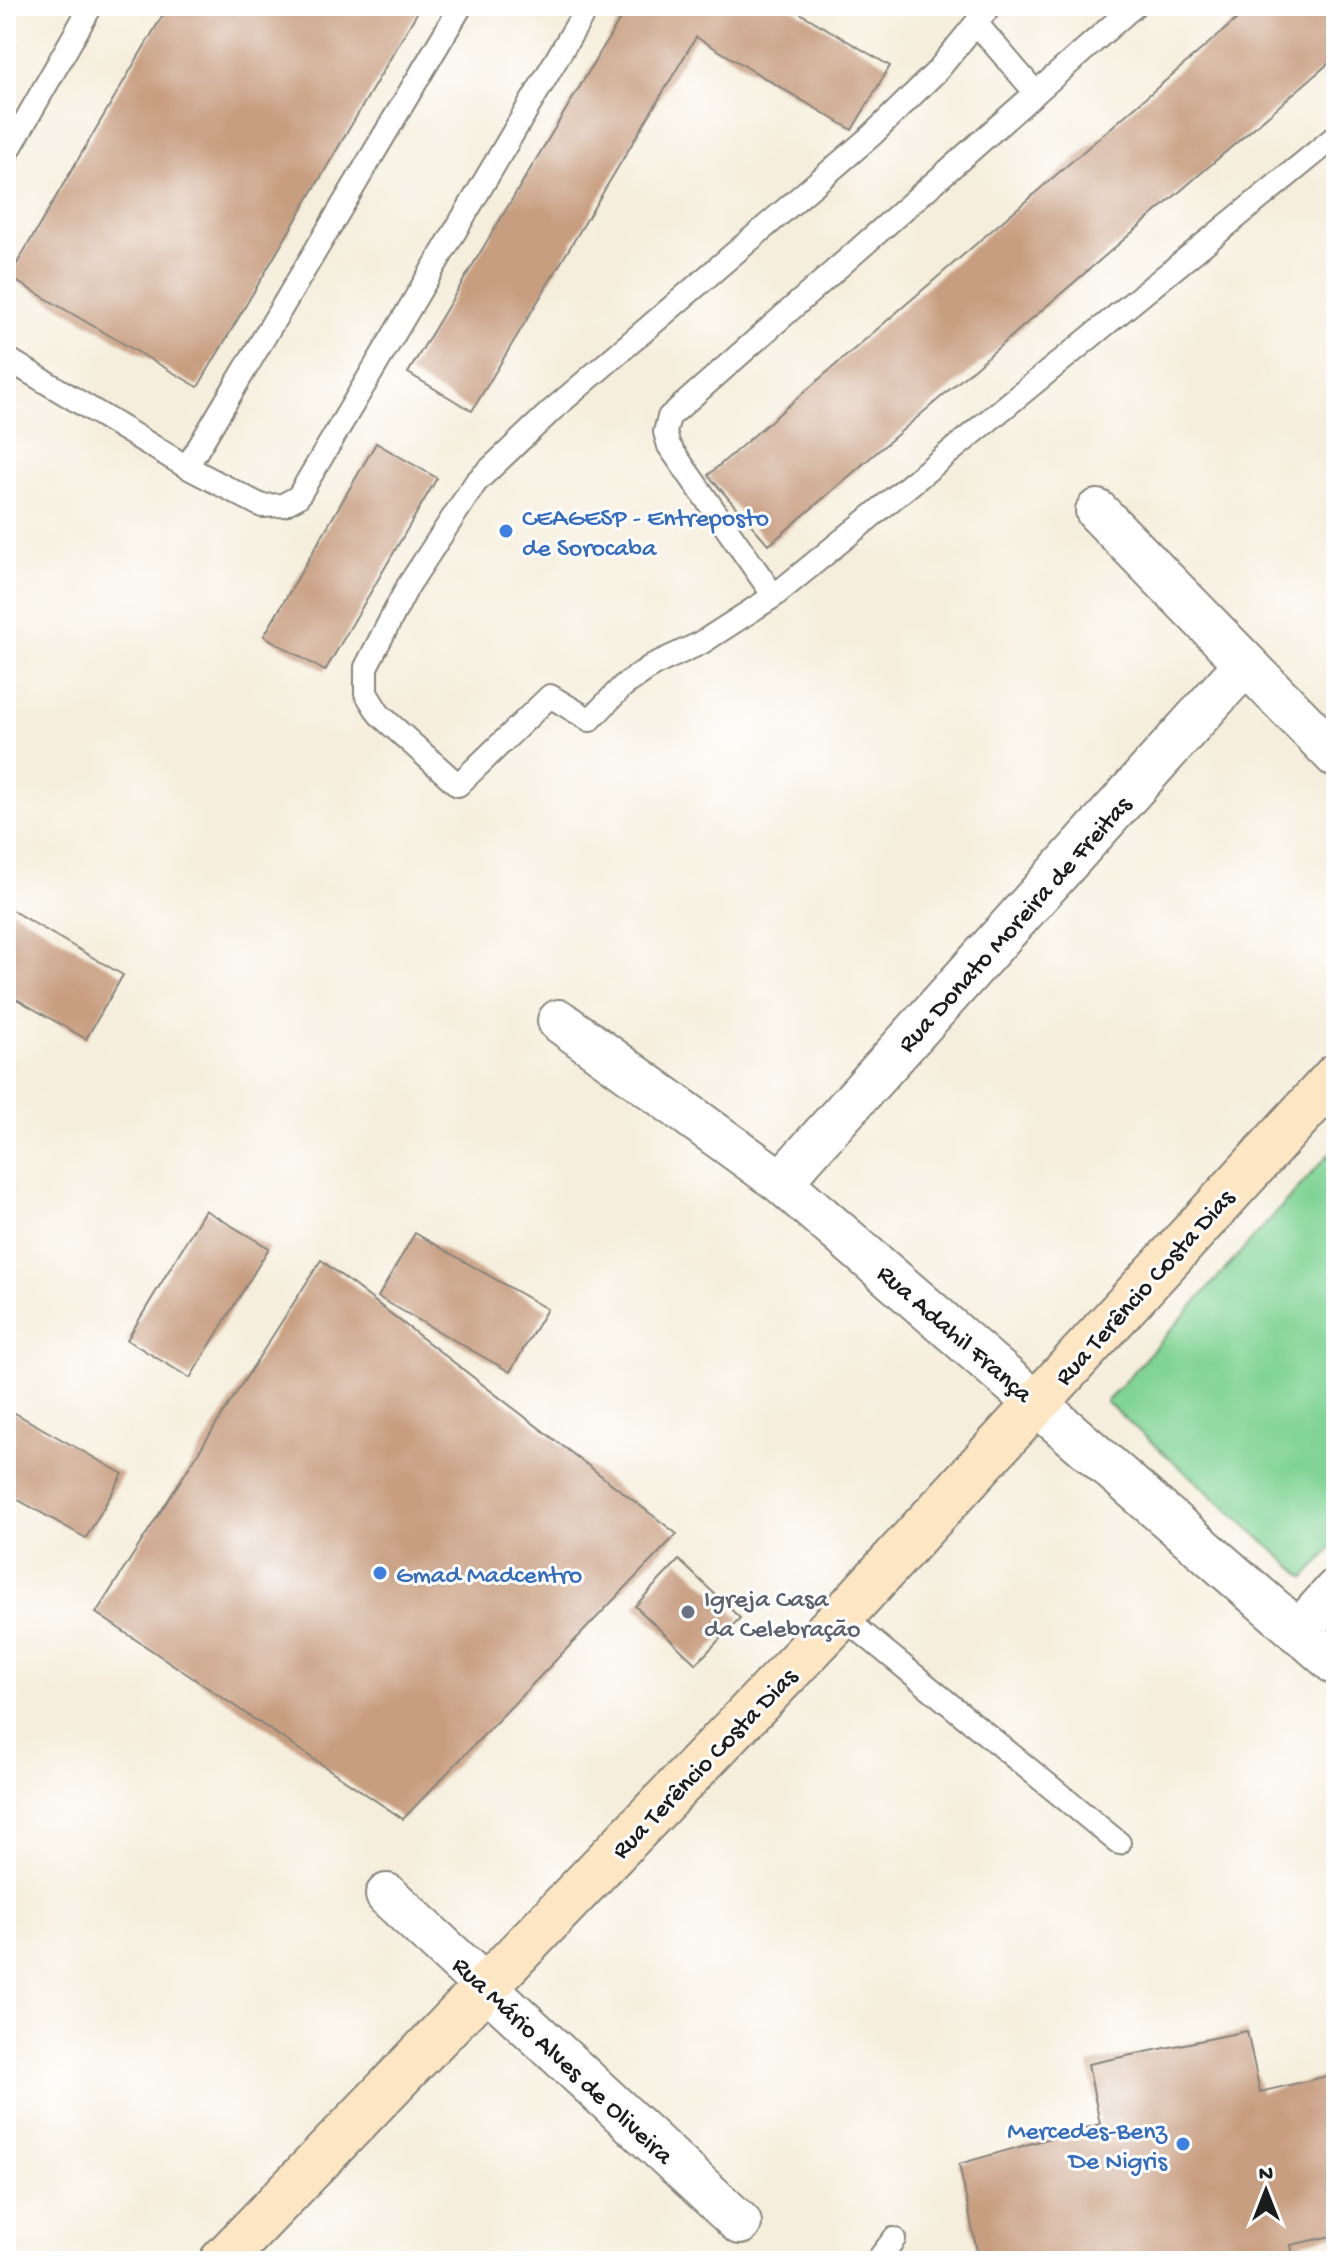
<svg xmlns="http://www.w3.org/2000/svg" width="1342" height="2267" viewBox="0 0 1342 2267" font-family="'Gochi Hand',sans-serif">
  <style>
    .green { fill: #82d495; stroke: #4f7858; stroke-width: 2 }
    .building { fill: #c89e80 }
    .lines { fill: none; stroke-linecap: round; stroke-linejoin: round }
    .lane-casing { stroke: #88857c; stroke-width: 26 }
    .street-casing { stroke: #88857c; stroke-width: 46 }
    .secondary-casing { stroke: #88857c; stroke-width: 48 }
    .lane { stroke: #fff; stroke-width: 22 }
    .street { stroke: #fff; stroke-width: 42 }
    .secondary { stroke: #fce6c4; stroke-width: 44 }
    .shop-dot { fill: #3f7fe0; stroke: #fff; stroke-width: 3 }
    .worship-dot { fill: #6b7280; stroke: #fff; stroke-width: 3 }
    .labels { text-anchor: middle; stroke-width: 6; stroke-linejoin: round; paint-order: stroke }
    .shop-label { font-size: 26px; fill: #366cbe; stroke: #fff; text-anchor: start }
    .street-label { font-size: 26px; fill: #1c1c1c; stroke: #fff }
    .worship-label { font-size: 26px; fill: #5b616d; stroke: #fff; text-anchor: start }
  </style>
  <rect width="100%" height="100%" fill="#fff"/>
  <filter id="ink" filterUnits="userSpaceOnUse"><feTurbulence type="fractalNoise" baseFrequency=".0125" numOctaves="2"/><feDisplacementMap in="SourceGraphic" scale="16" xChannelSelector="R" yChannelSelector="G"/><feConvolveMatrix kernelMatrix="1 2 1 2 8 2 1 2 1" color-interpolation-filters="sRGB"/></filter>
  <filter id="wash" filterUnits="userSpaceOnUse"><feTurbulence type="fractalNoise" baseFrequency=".006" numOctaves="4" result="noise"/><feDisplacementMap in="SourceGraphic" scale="32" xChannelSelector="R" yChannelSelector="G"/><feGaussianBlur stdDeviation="1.8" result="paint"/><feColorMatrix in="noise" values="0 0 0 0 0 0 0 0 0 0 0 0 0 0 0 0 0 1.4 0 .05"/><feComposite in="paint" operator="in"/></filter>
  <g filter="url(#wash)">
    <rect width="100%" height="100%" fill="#f5eedc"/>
    <path class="green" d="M1336,1146v397l-31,35 -199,-176z"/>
    <g id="blocks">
      <path class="building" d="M168,6h253l-223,381 -189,-110z
        M628,6h160l102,60 -38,64 -156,-93 -224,374 -64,-38z
        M1252,6h84v51l-567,488 -61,-70z
        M376,443l61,35 -112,193 -61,-35z
        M6,907l117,68 -37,64 -80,-46z
        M205,1210l64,38 -79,130 -63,-38z
        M415,1233l132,76 -37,63 -132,-75z
        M321,1260l356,274 -274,285 -307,-206z
        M6,1408l117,66 -37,64 -80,-45z
        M679,1560l61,58 -44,46 -61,-58z
        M1247,2031l13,61 76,-18v161l-45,10 3,16h-315l-20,-97 141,-40 -12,-60z"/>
    </g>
  </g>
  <g filter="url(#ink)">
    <use href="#blocks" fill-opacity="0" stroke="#88857c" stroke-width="2"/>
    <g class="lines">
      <defs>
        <path id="lane" d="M990,6l-52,64 -66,65 -321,276 -75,71 -68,104 -42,81v26l13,21 79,71 92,-89 40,24 33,-34 30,-21 48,-22 73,-47 562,-460
          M976,23l60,70
          M6,155l85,-149
          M6,358l181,109 75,39 21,-1 15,-8 290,-491
          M187,467l274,-461
          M774,596l-105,-150 -4,-14 4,-15 465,-411
          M842,1616l277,227
          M877,2261l17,-22"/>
        <path id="street" d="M1097,511l239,245
          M559,1021l222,161 555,482
          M781,1182l448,-500 18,-16
          M1298,1632l38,-42
          M387,1895l353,328"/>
        <path id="secondary" d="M222,2261l620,-645 494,-540"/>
      </defs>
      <use href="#lane" class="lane-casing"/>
      <use href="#street" class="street-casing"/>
      <use href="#secondary" class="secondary-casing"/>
      <use href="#lane" class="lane"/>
      <use href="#street" class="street"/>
      <use href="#secondary" class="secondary"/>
    </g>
  </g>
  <g class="shop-dot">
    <circle cx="506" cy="531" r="8"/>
    <circle cx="380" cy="1573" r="8"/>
    <circle cx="1183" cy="2144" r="8"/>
  </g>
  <circle class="worship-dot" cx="688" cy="1612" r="8"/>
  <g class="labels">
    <g class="shop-label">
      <text x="522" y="525">CEAGESP - Entreposto<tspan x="522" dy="30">de Sorocaba</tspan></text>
      <text x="396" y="1582">Gmad Madcentro</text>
      <text x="1167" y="2138" text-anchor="end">Mercedes-Benz<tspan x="1167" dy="30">De Nigris</tspan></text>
    </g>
    <g class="street-label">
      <text transform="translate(1013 923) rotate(-48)" y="9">Rua Donato Moreira de Freitas</text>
      <text transform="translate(1143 1286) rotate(-48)" y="9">Rua Terêncio Costa Dias</text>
      <text transform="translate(956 1332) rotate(41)" y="9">Rua Adahil França</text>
      <text transform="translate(703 1762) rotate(-46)" y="9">Rua Terêncio Costa Dias</text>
      <text transform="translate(564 2059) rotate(43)" y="9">Rua Mário Alves de Oliveira</text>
    </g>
    <g class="worship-label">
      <text x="704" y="1606">Igreja Casa<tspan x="704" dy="30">da Celebração</tspan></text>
    </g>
  </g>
  <rect width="1342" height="2267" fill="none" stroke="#fff" stroke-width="32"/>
  <g transform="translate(1266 2191)" stroke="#ffffff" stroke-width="6" paint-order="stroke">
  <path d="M0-6L14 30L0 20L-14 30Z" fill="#1c1c1c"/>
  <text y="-12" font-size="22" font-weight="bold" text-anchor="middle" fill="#1c1c1c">N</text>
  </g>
</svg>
